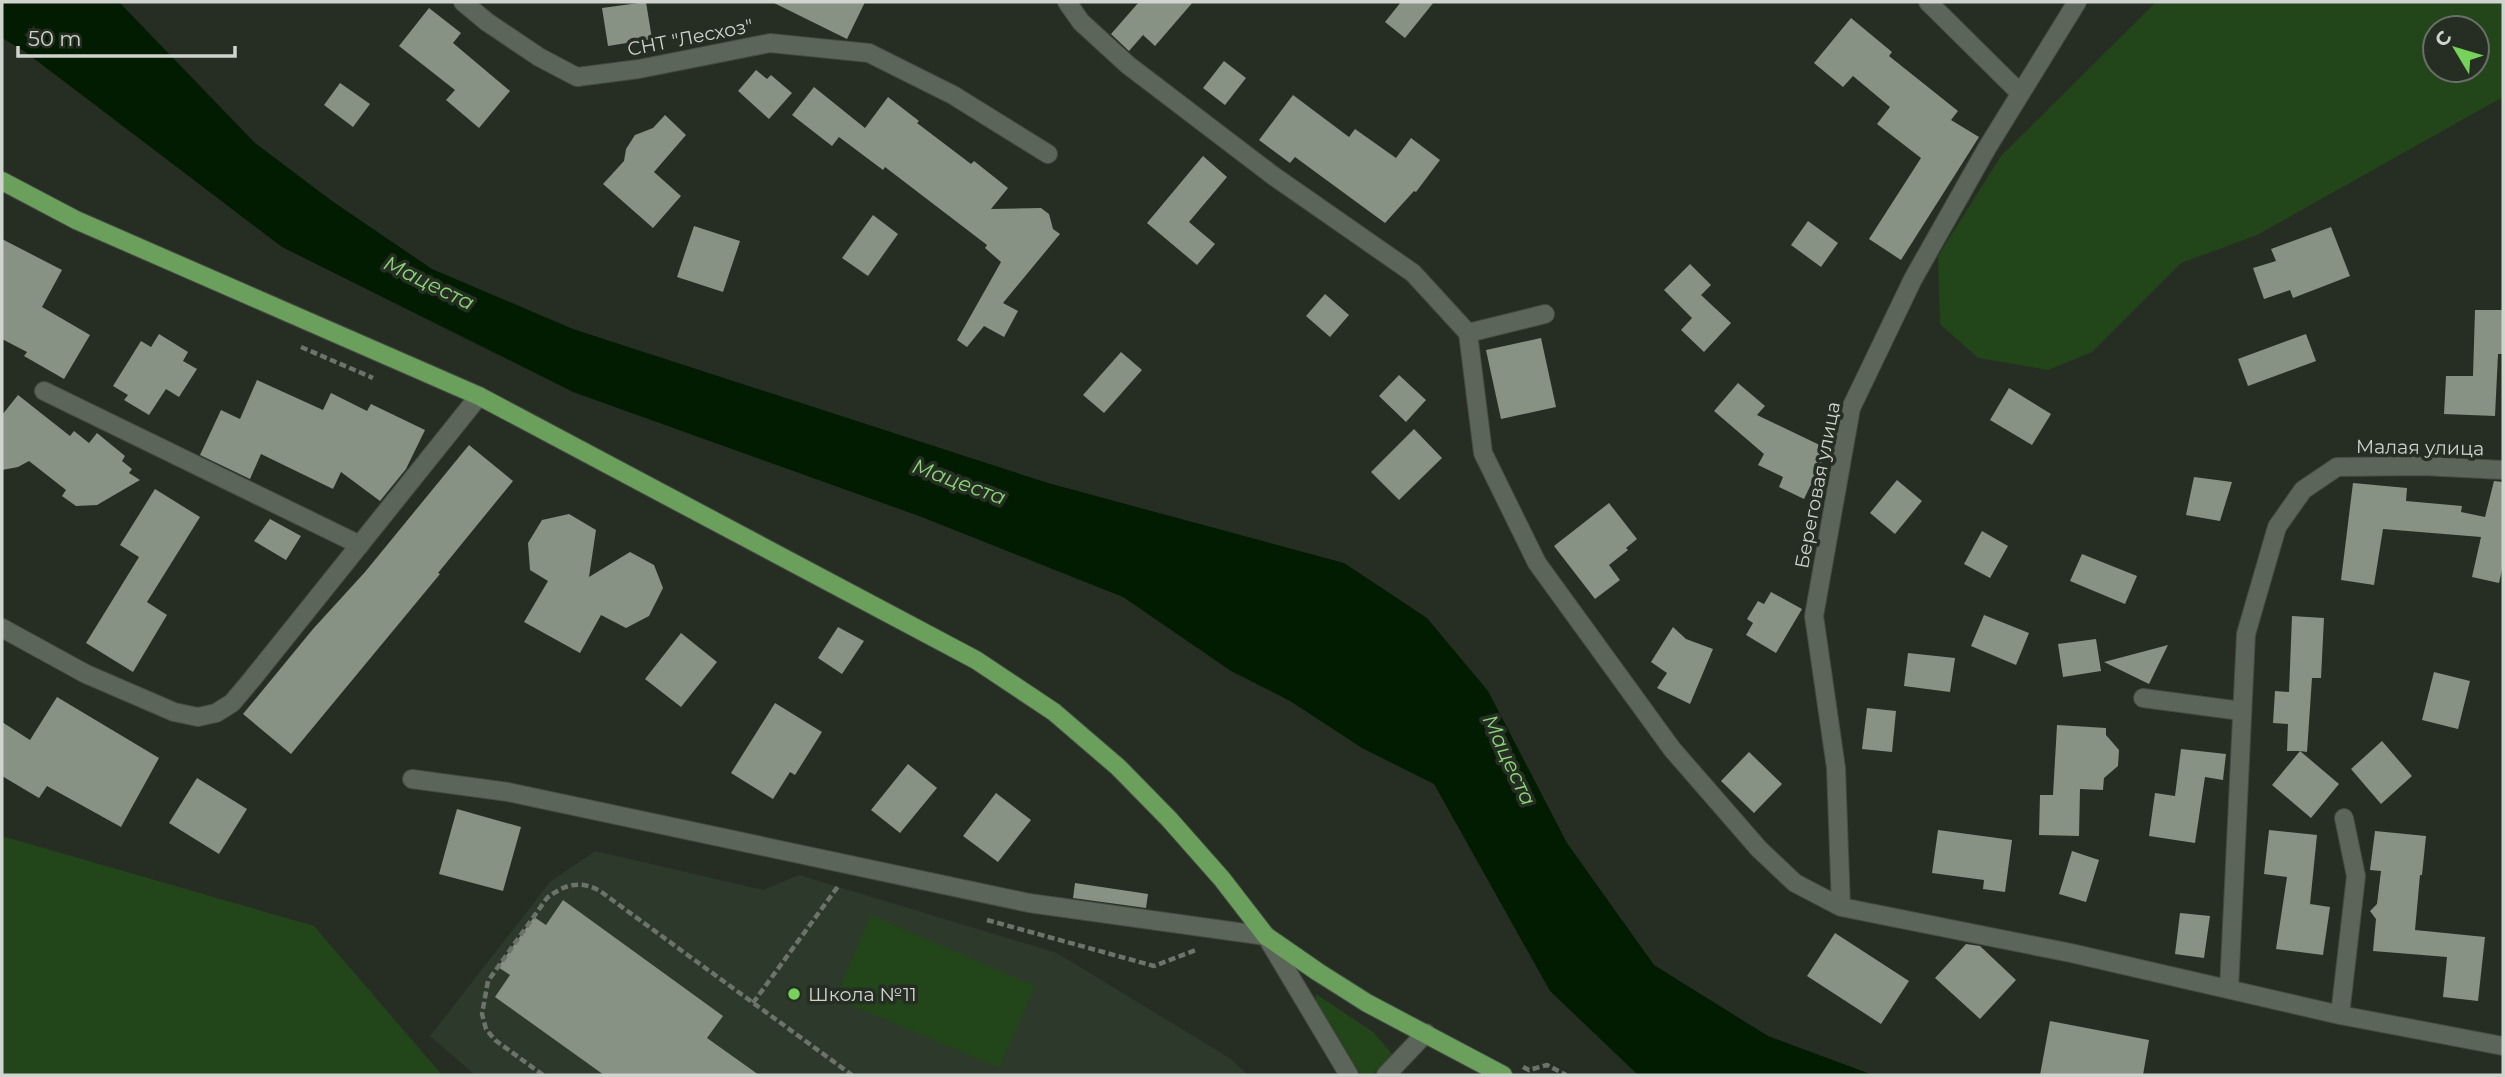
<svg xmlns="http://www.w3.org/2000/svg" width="2505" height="1077" viewBox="0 0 2505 1077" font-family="Montserrat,sans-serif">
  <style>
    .built { fill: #2d392a }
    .green { fill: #23451a; fill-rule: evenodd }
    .water { fill: #011c00 }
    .building { fill: #879184 }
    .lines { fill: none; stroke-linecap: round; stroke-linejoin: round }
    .minor-casing { stroke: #454b43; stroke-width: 20 }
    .major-casing { stroke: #454b43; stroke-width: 20 }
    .path { stroke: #6d736b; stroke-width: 4.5; stroke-dasharray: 7 3.5; stroke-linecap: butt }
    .minor { stroke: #5c655a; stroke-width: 18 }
    .major { stroke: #6aa05b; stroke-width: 18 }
    .poi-dot { fill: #76d25a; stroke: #262e24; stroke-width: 2.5 }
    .labels { text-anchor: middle; stroke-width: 7; stroke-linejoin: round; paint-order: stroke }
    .street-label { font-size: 19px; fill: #cfd4ce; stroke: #262e24 }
    .poi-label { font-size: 19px; fill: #cfd4ce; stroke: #262e24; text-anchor: start }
    .water-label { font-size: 21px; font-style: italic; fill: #8bd676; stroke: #262e24 }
  </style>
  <rect width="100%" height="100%" fill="#262e24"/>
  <path class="built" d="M595,851l168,39 36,-15 258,78 174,106 17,16h-773l-45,-39 120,-154z"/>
  <path class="green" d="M2156,2h347v95l-246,138 -76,28 -89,89 -44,18 -70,-12 -38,-34 -2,-68 63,-100zM2435,28h42v42h-42z
    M2,836l312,90 128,149h-440z
    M871,915l164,71 -36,82 -164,-70z
    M1316,994l57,38 20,23 -1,6 -22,14 -10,-2 -44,-72z"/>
  <path class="water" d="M2,2h117l136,141 77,58 100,68 141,60 475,154 296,80 83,55 61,73 79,152 87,122 114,71 105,39h-235l-88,-84 -116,-207 -72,-36 -72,-47 -59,-30 -108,-74 -204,-81 -346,-124 -291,-145 -258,-196 -22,-13z"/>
  <path class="building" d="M646,2l6,37 -44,7 -6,-38z
    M772,2h93l-18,37z
    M1139,2h54l-38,44 -12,-11 -14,16 -18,-17z
    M1401,2h33l-29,36 -20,-16z
    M429,8l32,25 -8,10 57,48 -31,37 -33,-28 9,-10 -56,-44z
    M1851,18l41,34 -3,4 69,55 -7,9 28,17 -78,123 -32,-21 52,-81 -44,-34 13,-17 -37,-31 -10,11 -29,-24z
    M1224,61l22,17 -21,27 -22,-17z
    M756,70l11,9 4,-4 21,18 -23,26 -31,-28z
    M340,83l30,21 -17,23 -29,-22z
    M814,87l51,41 23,-31 31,24 -2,2 54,41 3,-3 34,27 -17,21 50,-1 8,6 4,15 7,5 -57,69 15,8 -14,26 -20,-11 -17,21 -10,-7 44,-78 -16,-14 2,-3 -102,-78 -2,3 -44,-33 -7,9 -40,-31z
    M1293,95l56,42 6,-8 41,29 15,-20 29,22 -24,32 -2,-1 -29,32 -90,-66 -5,6 -31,-23z
    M665,115l21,20 -32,37 27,24 -28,32 -50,-44 21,-23 2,-12 9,-14 18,-7z
    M1203,156l24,21 -38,45 26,22 -18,21 -50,-42z
    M873,215l25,19 -30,42 -26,-18z
    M1808,221l30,22 -17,24 -30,-22z
    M694,226l46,15 -17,51 -46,-15z
    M2331,227l19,49 -57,22 -3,-8 -26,9 -11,-31 23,-7 -5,-12z
    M2,239l60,31 -20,37 48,28 -26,44 -40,-23 3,-4 -25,-13z
    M1690,264l21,21 -10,10 30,28 -27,29 -23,-22 11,-12 -28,-28z
    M1325,294l24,21 -19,22 -24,-21z
    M2475,310h28v44h-5l-3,62 -51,-2 2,-38h27z
    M159,334l29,18 -5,9 14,8 -18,28 -13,-8 -17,26 -25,-15 4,-5 -15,-9 28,-45 10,6z
    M2306,334l10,27 -68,25 -10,-27z
    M1541,338l15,69 -55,12 -15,-69z
    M1121,352l21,18 -38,43 -21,-18z
    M1399,375l27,25 -20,22 -27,-26z
    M257,380l66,30 8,-17 36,18 4,-7 54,26 -19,39 -26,32 -39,-29 -8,17 -72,-35 -11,25 -50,-24 21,-45 19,9z
    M1738,383l27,23 -8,9 71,34 -24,50 -25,-12 4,-10 -25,-12 6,-11 -50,-43z
    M2009,388l42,26 -19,31 -42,-25z
    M18,395l52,41 4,-5 15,12 8,-10 28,23 -3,5 10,8 -3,4 11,7 -43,25 -21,1 -14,-10 4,-6 -37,-29 -11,6 -16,3v-55z
    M1414,429l28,29 -43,42 -28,-28z
    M469,445l44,36 -75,92 2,1 -149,180 -48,-40 70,-85 52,-57z
    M2194,477l38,5 -12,39 -34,-6z
    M1897,480l25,21 -27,33 -25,-21z
    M2494,481l9,1v83l-4,18 -27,-6 9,-40 -98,-8 -9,56 -33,-5 12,-97 54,5 -1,13 56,5 -1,6 24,5z
    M155,489l45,28 -53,85 20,13 -34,57 -47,-29 53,-86 -19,-12z
    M1609,503l28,36 -11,9 2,2 -19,15 11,15 -25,19 -41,-53z
    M569,514l27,16 -7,47 41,-25 24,13 9,23 -14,28 -23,12 -25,-13 -21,38 -56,-31 24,-41 -18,-11 -2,-27 14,-23z
    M270,519l31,17 -15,24 -32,-19z
    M1982,531l26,15 -18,32 -26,-14z
    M2082,554l55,22 -12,28 -55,-23z
    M1771,592l31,17 -26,44 -30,-18 7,-12 -6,-4 11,-18 6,3z
    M1984,615l45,18 -13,32 -45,-19z
    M2292,616l32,2 -3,60h-9l-5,74 -7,-1 39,33 -28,34 -39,-33 28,-34h-13l1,-27 -15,-1 2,-32 14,1z
    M838,627l26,14 -22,33 -24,-16z
    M1673,627l13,12 27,10 -23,55 -33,-16 10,-15 -16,-11z
    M681,633l36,29 -36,45 -36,-28z
    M2096,639l5,32 -38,6 -5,-33z
    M2168,645l-19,39 -45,-22z
    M1908,653l47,5 -5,34 -46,-6z
    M2434,672l36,9 -12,48 -36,-9z
    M57,697l102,61 -38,69 -74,-41 -8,12 -37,-22v-54l28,18z
    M775,703l47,29 -27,43 -5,-3 -17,27 -42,-26z
    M1867,708l29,3 -4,41 -30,-3z
    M2057,725l49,3v7l13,15 -1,16 -14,12 -1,12 -23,-1 -1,47 -40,-1 1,-40h13z
    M2382,741l30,35 -31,28 -30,-35z
    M2181,749l45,5 -3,26 -18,-3 -10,66 -46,-7 6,-43 20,3z
    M1749,752l33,32 -28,29 -33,-32z
    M908,764l29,24 -37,45 -29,-23z
    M197,778l50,31 -28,45 -50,-31z
    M996,793l35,27 -33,42 -35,-26z
    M457,809l64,18 -18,64 -64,-17z
    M1938,830l74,10 -7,52 -22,-3 1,-9 -52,-7z
    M2269,830l48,5 -7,69 20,3 -7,48 -47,-6 11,-72 -23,-3z
    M2375,831l51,5 -4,39h-2l-5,55 70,7 -7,64 -35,-4 4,-40 -74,-6 3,-32 -6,-8 7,-7 4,-33 -11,-1z
    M2072,851l27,9 -13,42 -27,-8z
    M1075,883l73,11 -2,14 -73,-10z
    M563,900l160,116 -16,22 52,37h-155l-109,-78 15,-22 -12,-8 36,-50 12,8z
    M2180,913l30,3 -6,42 -29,-4z
    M1835,933l74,48 -28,43 -74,-48z
    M1966,944l14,2 36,34 -36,39 -45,-41z
    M2050,1021l99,19 -6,35h-103z"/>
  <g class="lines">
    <defs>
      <path id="minor" d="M463,2l24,20 52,35 38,20 62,-8 131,-26 99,10 84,42 95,59
        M1067,2l14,20 47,43 147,112 138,96 55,60 15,120 54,110 135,186 87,100 36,34 46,24 230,46 269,62 163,31
        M1928,2l92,91
        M1468,333l77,-19
        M44,391l316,154
        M2,628l84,46 88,38 24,5 18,-4 16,-10 21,-25 226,-282
        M2143,698l98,13
        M412,779l96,13 521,111 237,33 83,139
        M1841,907l-5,-139 -22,-152 37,-208 62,-129 74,-131 90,-146
        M2229,989l17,-355 31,-107 26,-37 34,-23 86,-1 80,4
        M2340,1015l16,-139 -12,-58
        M1386,1075l40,-42"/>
      <path id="major" d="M2,181l74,39 403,176 497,264 78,52 64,55 51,52 53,60 44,57 52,36 49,31 136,72"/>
    </defs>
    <use href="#minor" class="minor-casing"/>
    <use href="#major" class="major-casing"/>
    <path class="path" d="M301,347l72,31
      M987,920l167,46 42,-16
      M753,1003l86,-118
      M1523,1067l6,3 18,-5 19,10
      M543,1075l-48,-35 -9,-11 -4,-15 6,-33 59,-83c18,-14 33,-18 53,-7l252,184"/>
    <use href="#minor" class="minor"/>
    <use href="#major" class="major"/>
  </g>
  <circle class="poi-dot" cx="794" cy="994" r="7"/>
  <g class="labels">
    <g class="street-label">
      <text transform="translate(690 37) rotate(-11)" y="7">СНТ "Лесхоз"</text>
      <text transform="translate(2420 447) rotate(1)" y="7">Малая улица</text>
      <text transform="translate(1817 485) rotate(-79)" y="7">Береговая улица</text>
    </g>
    <g class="poi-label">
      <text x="808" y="1001">Школа №11</text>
    </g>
    <g class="water-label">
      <text transform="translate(429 283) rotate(26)" y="7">Мацеста</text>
      <text transform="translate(959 482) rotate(20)" y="7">Мацеста</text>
      <text transform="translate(1509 760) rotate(65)" y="7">Мацеста</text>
    </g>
  </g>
  <rect width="2505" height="1077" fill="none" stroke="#cfd4ce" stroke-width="7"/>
  <g transform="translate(2456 49) rotate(308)"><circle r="33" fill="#262e24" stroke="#6a7068" stroke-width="2"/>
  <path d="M0-5L12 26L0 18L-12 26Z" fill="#76d25a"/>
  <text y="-10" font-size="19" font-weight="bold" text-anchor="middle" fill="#cfd4ce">С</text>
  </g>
  <path d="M18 46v10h217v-10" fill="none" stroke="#cfd4ce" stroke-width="3.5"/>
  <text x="28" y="46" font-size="21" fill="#cfd4ce" stroke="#262e24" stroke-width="5" paint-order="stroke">50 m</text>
</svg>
